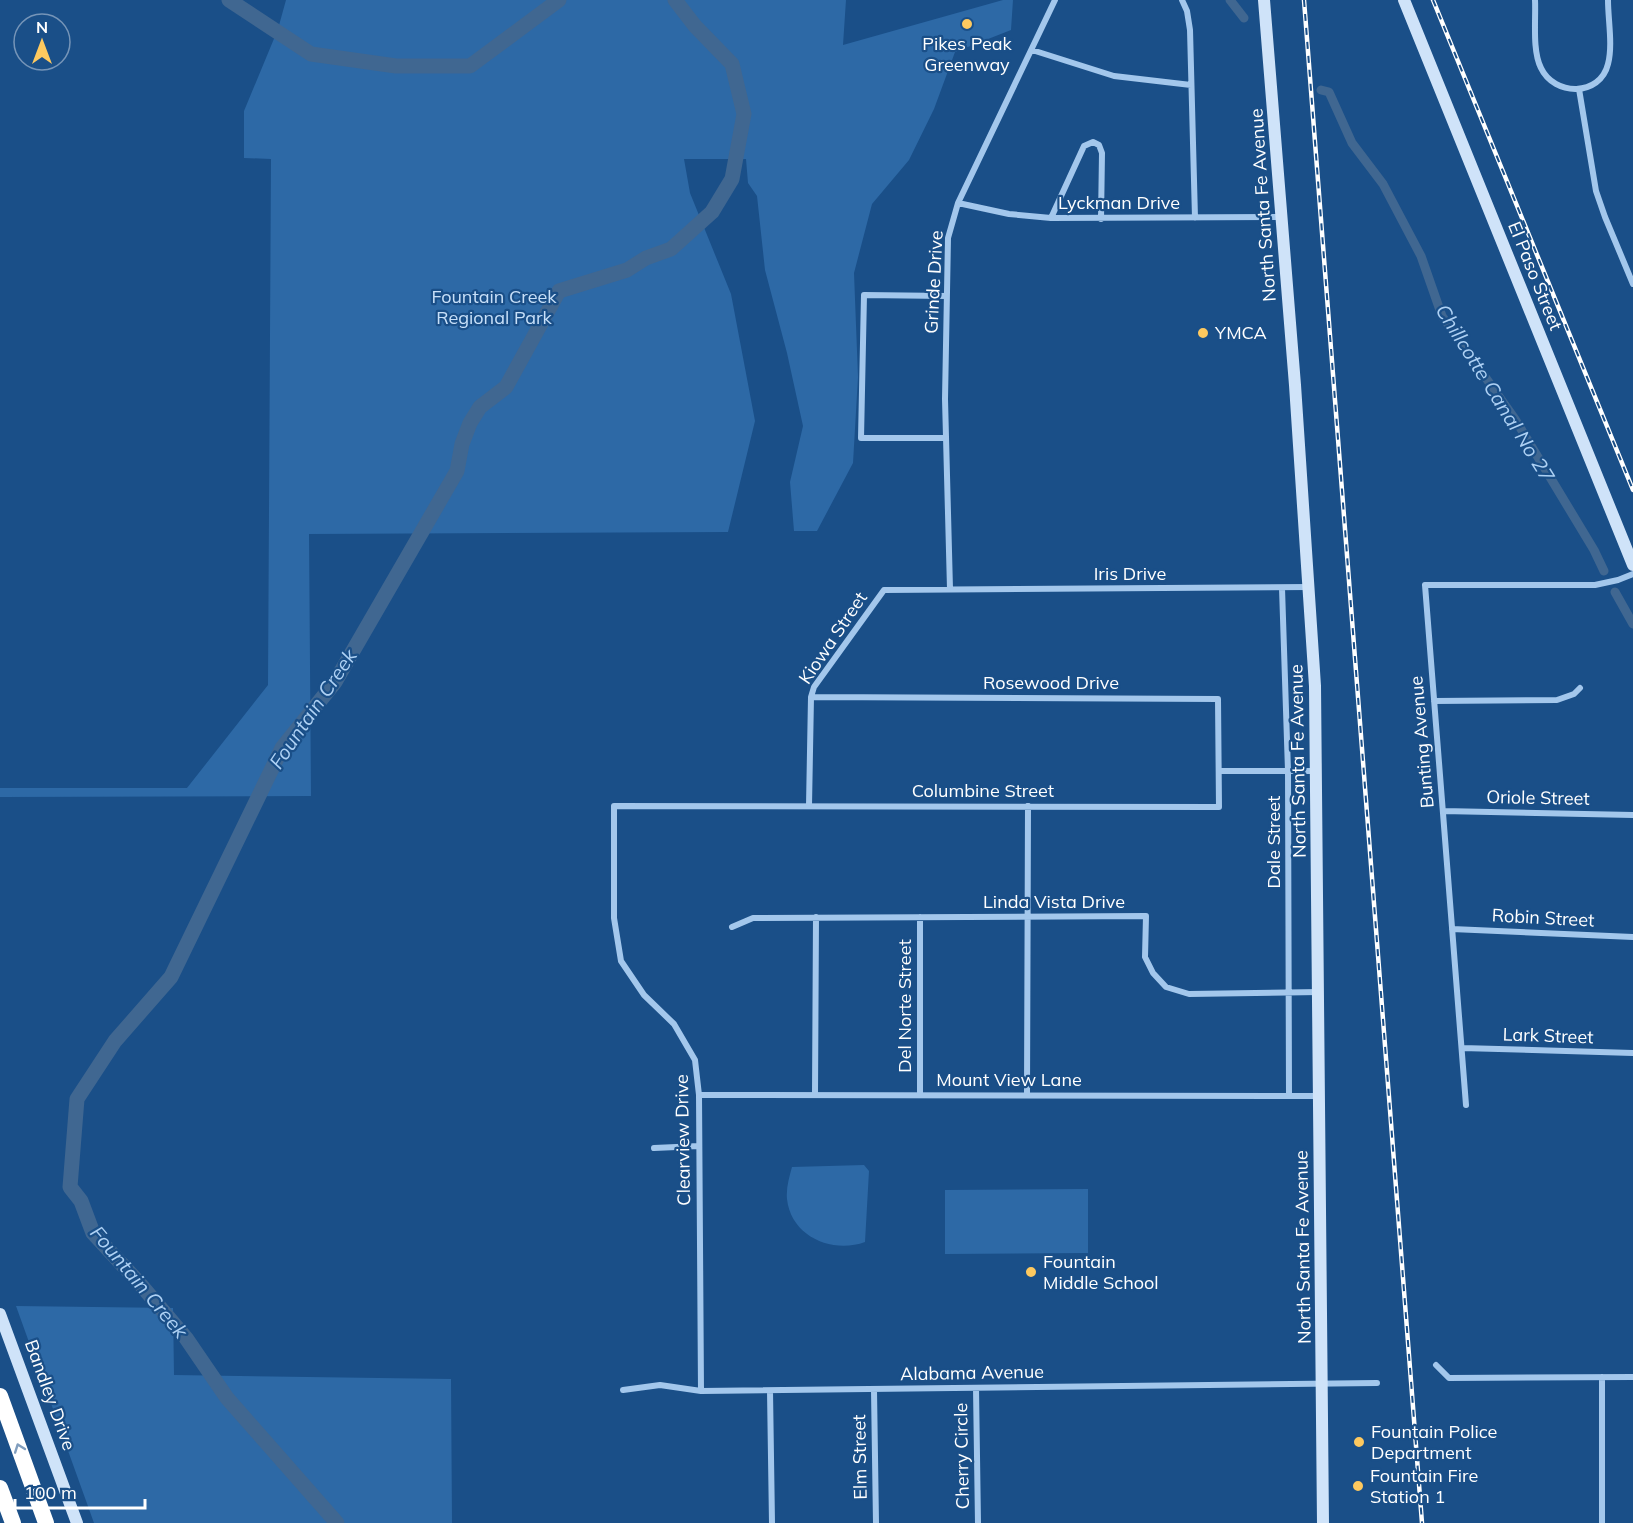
<svg xmlns="http://www.w3.org/2000/svg" width="1633" height="1523" viewBox="0 0 1633 1523" font-family="Mulish,sans-serif">
  <style>
    .green { fill: #2d69a6 }
    .lines { fill: none; stroke-linecap: round; stroke-linejoin: round }
    .canal { stroke: #406791; stroke-width: 9 }
    .river { stroke: #406791; stroke-width: 15 }
    .street { stroke: #a3c7ec; stroke-width: 6 }
    .secondary { stroke: #cfe3f9; stroke-width: 12 }
    .highway { stroke: #fff; stroke-width: 16 }
    .rail-casing { stroke: #fff; stroke-width: 4.5 }
    .rail { stroke: #1a4f88; stroke-width: 2; stroke-dasharray: 7; stroke-linecap: butt }
    .oneway { stroke: #819ebe }
    .poi-dot { fill: #fec95f; stroke: #1a4f88; stroke-width: 2 }
    .labels { text-anchor: middle; stroke-width: 4.5; stroke-linejoin: round; paint-order: stroke }
    .poi-label { font-size: 18px; fill: #fff; stroke: #1a4f88; text-anchor: start }
    .street-label { font-size: 18px; fill: #fff; stroke: #1a4f88 }
    .park-label { font-size: 18px; fill: #c8e0f9; stroke: #1a4f88 }
    .water-label { font-size: 20px; font-style: italic; fill: #aed1f4; stroke: #1a4f88 }
  </style>
  <rect width="100%" height="100%" fill="#1a4f88"/>
  <path class="green" d="M286,0h560l-3,45 160,-45h10l-2,30 -56,22 -21,57 -25,51 -37,44 -18,69 4,104 -5,86 -36,68h-23l-4,-49 13,-56 -16,-73 -22,-83 -8,-74 -9,-13 -2,-24h-62l6,34 41,101 24,127 -27,111 -419,2 2,262 -311,1v-9h187l81,-103 3,-526 -27,-1v-47l34,-82z
    M864,1165l5,6 -4,71c-32,12 -74,-5 -78,-43 -1,-11 2,-21 5,-32z
    M1088,1189v64l-143,1v-64z
    M16,1306l157,2 1,67 277,4 1,144h-358z"/>
  <g class="lines">
    <path class="canal" d="M1230,0l14,18
      M1321,90l8,2 23,51 31,41 38,72 21,60 73,103 79,131 10,21
      M1615,592l18,32"/>
    <path class="river" d="M229,0l82,54 85,12h74l89,-66
      M337,1523l-110,-125 -41,-60 -45,-53 -48,-52 -12,-32 -11,-14 7,-88 38,-58 56,-64 111,-229 53,-66 122,-211 5,-27 8,-21 10,-16 26,-20 53,-96 68,-21 19,-12 25,-9 41,-37 20,-33 12,-65 -12,-50 -37,-38 -20,-26"/>
    <path class="street" d="M1182,0l5,11 3,19 5,188
      M1535,0c1,19 -3,51 6,68 13,28 59,29 67,-4 5,-19 0,-44 0,-64
      M1032,50l82,26 77,9
      M1579,89l17,102 9,26 28,67
      M958,203l51,11 42,4 230,-1
      M1051,218l33,-72 9,-4 6,3 3,8 -1,66
      M946,438h-85l3,-143 83,1
      M1282,588l6,183 1,325
      M950,589l-5,-190 3,-161 10,-35 97,-203
      M1434,701l123,-1 17,-6 6,-6
      M1219,771h98
      M809,806l2,-109 3,-10 70,-97 426,-3
      M1443,811l190,4
      M732,927l21,-9 393,-2 -1,41 8,16 13,14 23,7 130,-2
      M1452,929l181,8
      M1462,1048l171,5
      M699,1095l620,1
      M815,1095l1,-178
      M920,1095v-178
      M1027,1095l1,-289
      M1466,1105l-41,-520h170l23,-5 15,-6
      M654,1148l45,-2
      M1436,1365l13,13 184,-1
      M976,1388l2,135
      M623,1390l37,-5 41,6 676,-8
      M874,1390l2,133
      M701,1391l-2,-296 -4,-35 -21,-36 -30,-29 -23,-34 -7,-43v-112l605,1 -1,-108 -407,-2
      M770,1391l2,132
      M1602,1523v-146"/>
    <path class="secondary" d="M1264,0l31,385 20,301 8,837
      M1404,0l229,565
      M0,1314l77,209"/>
    <path class="highway" d="M0,1396l46,127
      M0,1488l13,35"/>
    <defs>
      <path id="rail" d="M1304,0l118,1523
        M1433,0l200,490"/>
    </defs>
    <use href="#rail" class="rail-casing"/>
    <use href="#rail" class="rail"/>
  </g>
  <defs><path id="oneway-chevron" d="M-2-3.5L2.5 0L-2 3.5" fill="none" stroke-width="1.6" stroke-linecap="round" stroke-linejoin="round" transform="scale(1.5)"/></defs>
  <use class="oneway" href="#oneway-chevron" transform="translate(19 1448) rotate(-110)"/>
  <g class="poi-dot">
    <circle cx="967" cy="24" r="6"/>
    <circle cx="1203" cy="333" r="6"/>
    <circle cx="1031" cy="1272" r="6"/>
    <circle cx="1359" cy="1442" r="6"/>
    <circle cx="1358" cy="1486" r="6"/>
  </g>
  <g class="labels">
    <g class="poi-label">
      <text x="967" y="50" text-anchor="middle">Pikes Peak<tspan x="967" dy="21">Greenway</tspan></text>
      <text x="1215" y="339">YMCA</text>
      <text x="1043" y="1268">Fountain<tspan x="1043" dy="21">Middle School</tspan></text>
      <text x="1371" y="1438">Fountain Police<tspan x="1371" dy="21">Department</tspan></text>
      <text x="1370" y="1482">Fountain Fire<tspan x="1370" dy="21">Station 1</tspan></text>
    </g>
    <g class="street-label">
      <text x="1119" y="209">Lyckman Drive</text>
      <text transform="translate(1263 205) rotate(-94)" y="6">North Santa Fe Avenue</text>
      <text transform="translate(1535 276) rotate(68)" y="6">El Paso Street</text>
      <text transform="translate(934 282) rotate(-87)" y="6">Grinde Drive</text>
      <text x="1130" y="580">Iris Drive</text>
      <text transform="translate(833 638) rotate(-56)" y="6">Kiowa Street</text>
      <text x="1051" y="689">Rosewood Drive</text>
      <text transform="translate(1422 742) rotate(-95)" y="6">Bunting Avenue</text>
      <text transform="translate(1298 761) rotate(-91)" y="6">North Santa Fe Avenue</text>
      <text x="983" y="797">Columbine Street</text>
      <text transform="translate(1538 798) rotate(1)" y="6">Oriole Street</text>
      <text transform="translate(1274 842) rotate(-90)" y="6">Dale Street</text>
      <text x="1054" y="908">Linda Vista Drive</text>
      <text transform="translate(1543 918) rotate(3)" y="6">Robin Street</text>
      <text transform="translate(905 1006) rotate(-90)" y="6">Del Norte Street</text>
      <text transform="translate(1548 1036) rotate(2)" y="6">Lark Street</text>
      <text x="1009" y="1086">Mount View Lane</text>
      <text transform="translate(683 1140) rotate(-91)" y="6">Clearview Drive</text>
      <text transform="translate(1303 1247) rotate(-91)" y="6">North Santa Fe Avenue</text>
      <text transform="translate(972 1373) rotate(-1)" y="6">Alabama Avenue</text>
      <text transform="translate(50 1395) rotate(70)" y="6">Bandley Drive</text>
      <text transform="translate(962 1456) rotate(-91)" y="6">Cherry Circle</text>
      <text transform="translate(860 1457) rotate(-91)" y="6">Elm Street</text>
    </g>
    <g class="park-label">
      <text x="494" y="303">Fountain Creek<tspan x="494" dy="21">Regional Park</tspan></text>
    </g>
    <g class="water-label">
      <text transform="translate(1495 393) rotate(58)" y="7">Chillcotte Canal No 27</text>
      <text transform="translate(313 709) rotate(-56)" y="7">Fountain Creek</text>
      <text transform="translate(139 1282) rotate(50)" y="7">Fountain Creek</text>
    </g>
  </g>
  <g transform="translate(42 42)"><circle r="28" fill="#1a4f88" stroke="#7695b8" stroke-width="1.5"/>
  <path d="M0-4.5L10 22L0 15L-10 22Z" fill="#fec95f"/>
  <text y="-9" font-size="16" font-weight="bold" text-anchor="middle" fill="#ffffff">N</text>
  </g>
  <path d="M15 1499v9h130v-9" fill="none" stroke="#ffffff" stroke-width="3"/>
  <text x="24" y="1499" font-size="18" fill="#ffffff" stroke="#1a4f88" stroke-width="4.5" paint-order="stroke">100 m</text>
</svg>
